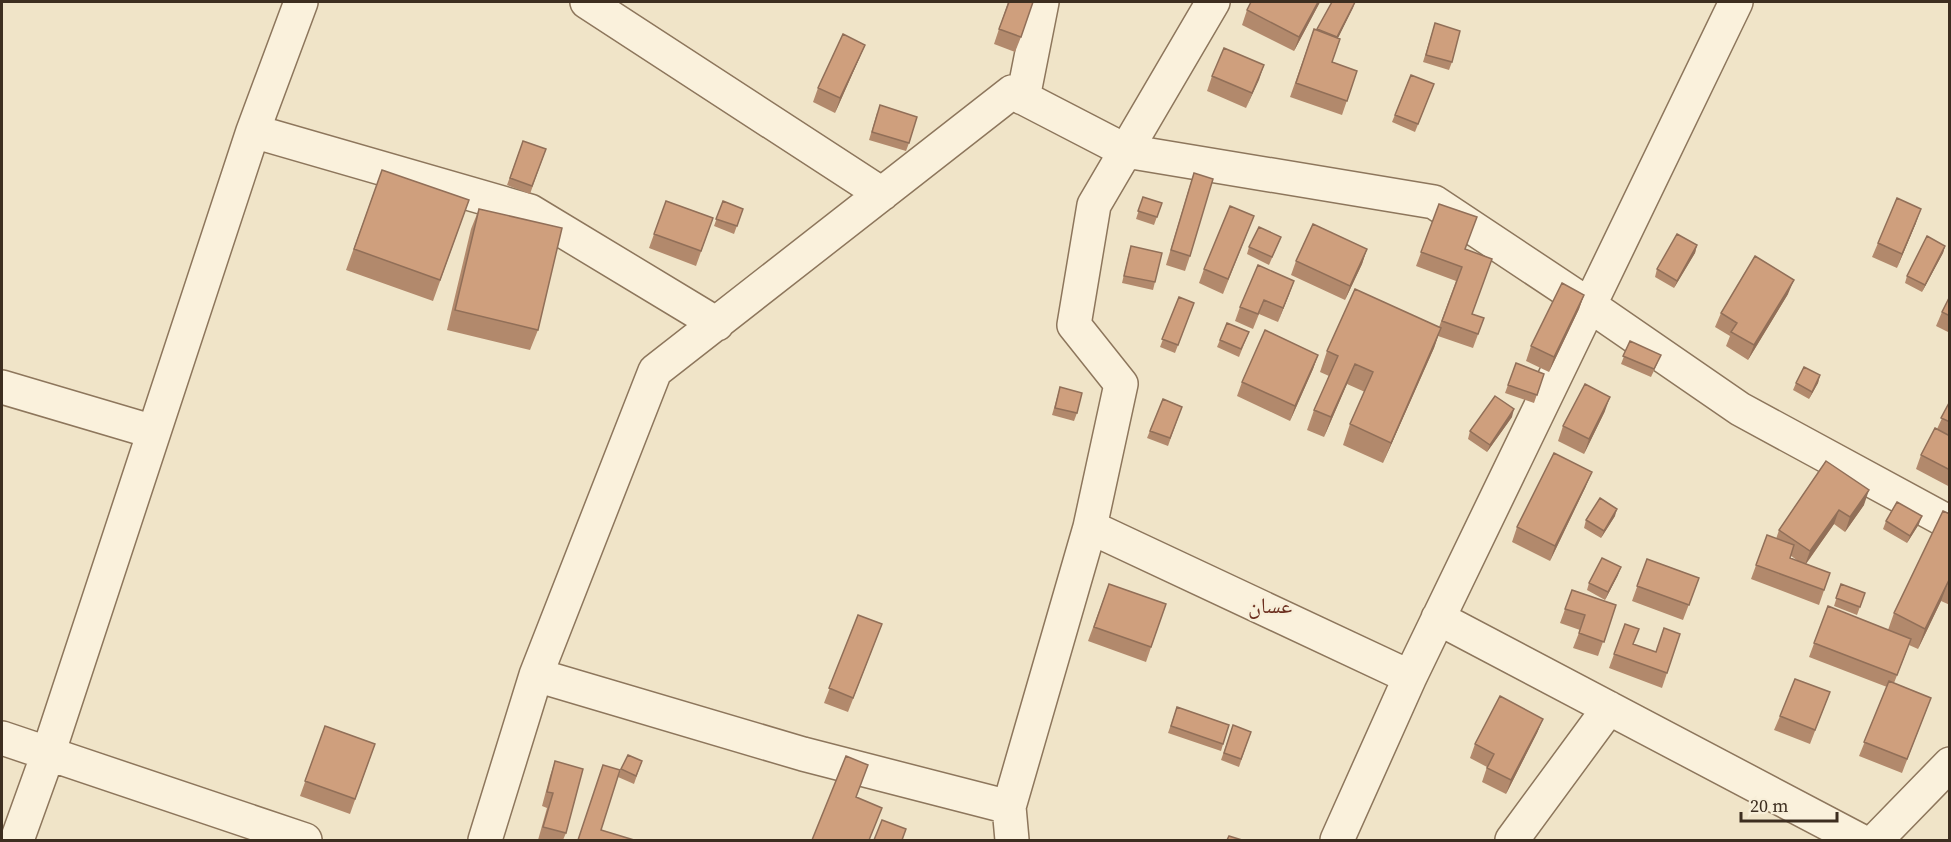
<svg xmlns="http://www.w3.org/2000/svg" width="1951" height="842" viewBox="0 0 1951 842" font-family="'Source Serif 4','Noto Naskh Arabic',serif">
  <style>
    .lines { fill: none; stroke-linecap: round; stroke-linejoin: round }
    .minor-casing { stroke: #8d765c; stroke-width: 36 }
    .minor { stroke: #faf1dc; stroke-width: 33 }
    .wall { fill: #b2896c; fill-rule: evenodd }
    .shaded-wall { fill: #916f58 }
    .building { fill: #cf9f7d; stroke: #916f58; stroke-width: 1.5 }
    .labels { text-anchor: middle; stroke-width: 5; stroke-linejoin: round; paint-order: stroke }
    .quarter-label { font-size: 22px; fill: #6b2e1e; stroke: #f7eed8 }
  </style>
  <rect width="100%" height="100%" fill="#f0e4c8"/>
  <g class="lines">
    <defs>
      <path id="minor" d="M587,2l295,192
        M1023,98l19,-96
        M253,131l277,80 187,113
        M2,387l152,45
        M1090,527l320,150
        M1438,618l421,222
        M536,675l267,79 206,53
        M2,738l303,102
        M17,840l31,-86 205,-623 48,-129
        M485,840l51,-165 119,-304 357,-279 114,59 308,51 155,103 151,104 210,114
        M1012,840l-3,-33 81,-280 31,-143 -47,-59 20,-120 119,-203
        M1337,840l73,-163 326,-675
        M1512,840l97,-132
        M1876,840l74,-76"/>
    </defs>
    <use href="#minor" class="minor-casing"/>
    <use href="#minor" class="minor"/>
  </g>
  <path class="wall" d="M1008,2l13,35 -6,15 -21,-8z
    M1320,2l-26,49 -52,-26 5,-15z
    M1332,2h23l-17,36 -6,24 25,9 -15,44 -52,-18 24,-68 3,1z
    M1435,23l17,39 -3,8 -26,-8z
    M865,45l-6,14 -24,54 -22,-11 5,-14z
    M1264,65l-18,43 -39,-17 5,-15z
    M1411,75l23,9 -19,48 -23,-10z
    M877,113l32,30 -3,8 -37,-11z
    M523,141l23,8 -16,45 -23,-9z
    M382,170l87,30 -36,101 -87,-31z
    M1194,173l-4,83 -5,15 -19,-6 23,-77z
    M1143,197l19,6 -8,22 -18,-6z
    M666,201l47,17 -17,48 -47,-18z
    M723,201l20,8 -9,25 -20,-8z
    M1439,204l26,45 7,65 12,4 -11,30 -35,-12 -4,12 -51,115 -40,-18 7,-21 15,-32 -18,-8 -23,53 -17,-7 7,-20 15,-34 -9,-4 7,-21 112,-24 17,-46 -40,-15z
    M479,209l59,121 -8,20 -83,-20 24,-101z
    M1254,216l-31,78 -24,-11 5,-14z
    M1916,223l-19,45 -25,-11 6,-14z
    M1281,237l-12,28 -22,-11 2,-7z
    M1697,245l-2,8 -21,35 -19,-11 2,-8z
    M1131,246l24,36 -2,8 -31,-7 7,-30z
    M1945,246l-2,7 -21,39 -17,-9 2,-7z
    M1367,249l-5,15 -17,36 -54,-25 5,-14z
    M1294,281l-16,41 -19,-8 -6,15 -18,-8 5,-14z
    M1788,294l-40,66 -22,-14 4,-10 -15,-9 6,-14z
    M1584,295l-5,14 -30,63 -23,-11 5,-15z
    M1950,296v37l-14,-7 6,-14z
    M1179,297l15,6 -19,50 -15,-6z
    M1227,323l22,9 -10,25 -22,-10z
    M1630,341l28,21 -7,15 -30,-13z
    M1318,355l-5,14 -23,52 -53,-25 5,-14z
    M1516,363l28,11 -10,29 -29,-10z
    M1820,375l-2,8 -9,16 -16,-9 3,-7z
    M1060,387l17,26 -3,8 -22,-6z
    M1163,399l19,8 -14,39 -21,-8z
    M1950,401v86l-34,-18 5,-14 16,-26z
    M1605,411l-21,43 -26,-13 5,-15z
    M1512,417l-25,35 -19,-13 2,-8z
    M1826,461l38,44 -19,27 -11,-8 -28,40 24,9 -11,32 -68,-26 16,-44 9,4 3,-9zM1790,555l8,6 -8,-3z
    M1586,486l-36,75 -38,-19 5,-15z
    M1950,514v91l-9,-4 -23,48 -9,-4 -15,38 37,15 -29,75 -43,-17 28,-69 -78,-30 19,-51 60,24 6,-17z
    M1615,516l-14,22 -17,-10 2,-8z
    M1886,521l33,3 -12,19 -24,-14z
    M1647,559l52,19 -16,42 -51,-19z
    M1618,575l-13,25 -18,-10 2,-7z
    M1109,584l57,20 -20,58 -58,-21z
    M1841,584l24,9 -8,22 -23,-9z
    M1572,590l44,15 -18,51 -25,-8 7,-18 -20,-7z
    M858,615l24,9 -34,88 -24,-9z
    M1625,624l8,20 34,29 -5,15 -53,-20z
    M1830,692l-20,52 -36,-14 6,-14z
    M1177,707l52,18 -8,26 -53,-18z
    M1543,719l-6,14 -31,61 -24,-12 5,-15 -17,-9 5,-14z
    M1233,725l18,7 -12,35 -18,-7z
    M325,726l50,18 -25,70 -50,-18z
    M555,761l11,72 -3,7h-25l9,-32 -5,-2 8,-30z
    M642,761l-8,23 -16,-7 3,-8z"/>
  <path class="shaded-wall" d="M1318,2h2l-26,49 5,-14z
    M1355,2l-2,6 -19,38 2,-7z
    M865,45l-6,14 -24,54 5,-15z
    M1264,65l-5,15 -13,28 6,-15z
    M1921,209l-5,14 -19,45 5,-14z
    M1697,245l-2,8 -21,35 3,-7z
    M1945,246l-2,7 -21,39 3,-7z
    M1367,249l-5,15 -17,36 5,-14z
    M1794,280l-6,14 -40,66 6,-15z
    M1294,281l-5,14 -11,27 5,-14z
    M1584,295l-5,14 -30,63 5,-15z
    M1441,328l-7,20 -51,115 8,-20z
    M1318,355l-5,14 -23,52 5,-15z
    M1355,364l-8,20 -23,53 7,-20z
    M1820,375l-2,8 -9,16 3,-7z
    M1610,397l-5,14 -21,43 5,-15z
    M1514,409l-2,8 -25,35 3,-7z
    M1592,472l-6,14 -36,75 5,-15z
    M1869,490l-5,15 -19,27 5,-15z
    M1617,509l-2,7 -14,22 3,-7z
    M1839,510l-5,14 -29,41 5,-14z
    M1922,516l-3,8 -12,19 3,-7z
    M1621,567l-3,8 -13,25 3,-8z
    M1949,580l-8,21 -23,48 7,-20z
    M1543,719l-6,14 -31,61 5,-14z"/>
  <path class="building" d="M1009,2h24l-12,35 -22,-8z
    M1251,2h67l-19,35 -52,-27z
    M1332,2h23l-18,35 -20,-8z
    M1435,23l25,8 -8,31 -26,-7z
    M1314,29l26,10 -8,23 25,9 -10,30 -51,-18z
    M843,34l22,11 -25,53 -22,-10z
    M1224,48l40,17 -12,28 -40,-17z
    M1411,75l23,9 -16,40 -23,-9z
    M880,105l37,12 -8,26 -37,-11z
    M523,141l23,8 -14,37 -22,-8z
    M382,170l87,30 -29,80 -86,-31z
    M1194,173l19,6 -23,77 -19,-6z
    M1143,197l19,6 -5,14 -19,-6z
    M1897,198l24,11 -19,45 -24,-11z
    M666,201l47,17 -12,33 -47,-17z
    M723,201l20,8 -6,17 -21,-7z
    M1439,204l38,13 -12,32 27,10 -20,55 12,4 -6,16 -36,-13 20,-54 -41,-15z
    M1230,206l24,10 -26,63 -24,-10z
    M479,209l83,19 -24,102 -83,-20z
    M1313,224l54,25 -17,37 -54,-25z
    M1259,227l22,10 -9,20 -23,-10z
    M1677,234l20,11 -20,36 -20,-12z
    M1927,236l18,10 -20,39 -18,-9z
    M1131,246l31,7 -7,29 -31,-6z
    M1755,256l39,24 -40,65 -23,-13 6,-9 -16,-10z
    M1258,265l36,16 -11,27 -19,-8 -6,14 -18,-7z
    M1562,283l22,12 -30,62 -23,-11z
    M1355,289l86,39 -50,115 -41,-19 23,-52 -18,-8 -24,53 -17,-7 24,-54 -11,-5z
    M1950,296v20l-8,-4z
    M1179,297l15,6 -16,42 -16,-6z
    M1227,323l22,9 -8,17 -21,-9z
    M1265,330l53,25 -23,51 -53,-24z
    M1630,341l31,14 -7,14 -31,-13z
    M1516,363l28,11 -7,21 -29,-10z
    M1804,367l16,8 -8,17 -16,-9z
    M1585,384l25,13 -21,42 -26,-13z
    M1060,387l22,6 -5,20 -22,-5z
    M1495,396l19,13 -24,36 -20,-14z
    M1163,399l19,8 -12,31 -20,-7z
    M1950,401v21l-9,-4z
    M1935,428l15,8v34l-29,-15z
    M1554,453l38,19 -37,74 -38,-19z
    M1826,461l43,29 -19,27 -11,-7 -29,41 -31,-21z
    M1600,498l17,11 -13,22 -18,-11z
    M1897,502l25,14 -12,20 -24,-15z
    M1943,511l7,3v66h-1l-24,49 -31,-16z
    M1767,535l27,10 -4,13 40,15 -6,17 -68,-25z
    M1602,558l19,9 -13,25 -19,-9z
    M1647,559l52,19 -10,27 -52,-19z
    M1109,584l57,20 -15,43 -57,-20z
    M1841,584l24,9 -5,14 -24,-9z
    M1572,590l44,15 -12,37 -25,-9 6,-18 -20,-6z
    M1828,606l83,33 -14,36 -83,-32z
    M858,615l24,9 -29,74 -24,-10z
    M1625,624l14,5 -6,15 23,8 8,-24 16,6 -13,39 -53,-19z
    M1795,679l35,13 -15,38 -35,-14z
    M1889,681l42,17 -24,61 -43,-17z
    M1500,696l43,23 -32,61 -24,-12 7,-14 -19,-10z
    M1177,707l52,18 -6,19 -52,-18z
    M1233,725l18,7 -10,27 -17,-6z
    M325,726l50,18 -20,55 -50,-18z
    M628,755l14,6 -6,15 -15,-7z
    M846,756l22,9 -12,32 26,11 -13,32h-57z
    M555,761l28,8 -17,64 -23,-6 10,-34 -6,-1z
    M603,765l17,5 -19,60 33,10h-56z
    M882,820l24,9 -4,11h-28z
    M1229,836l13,4h-15z"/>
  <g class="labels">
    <g class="quarter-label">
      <text x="1270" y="613">عسان</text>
    </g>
  </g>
  <rect width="1951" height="842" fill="none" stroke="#3d2e20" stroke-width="6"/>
  <path d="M1741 812v9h96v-9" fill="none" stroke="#3d2e20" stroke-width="3"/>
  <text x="1750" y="812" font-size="18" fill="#3d2e20" stroke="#f7eed8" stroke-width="4.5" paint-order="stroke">20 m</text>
</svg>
